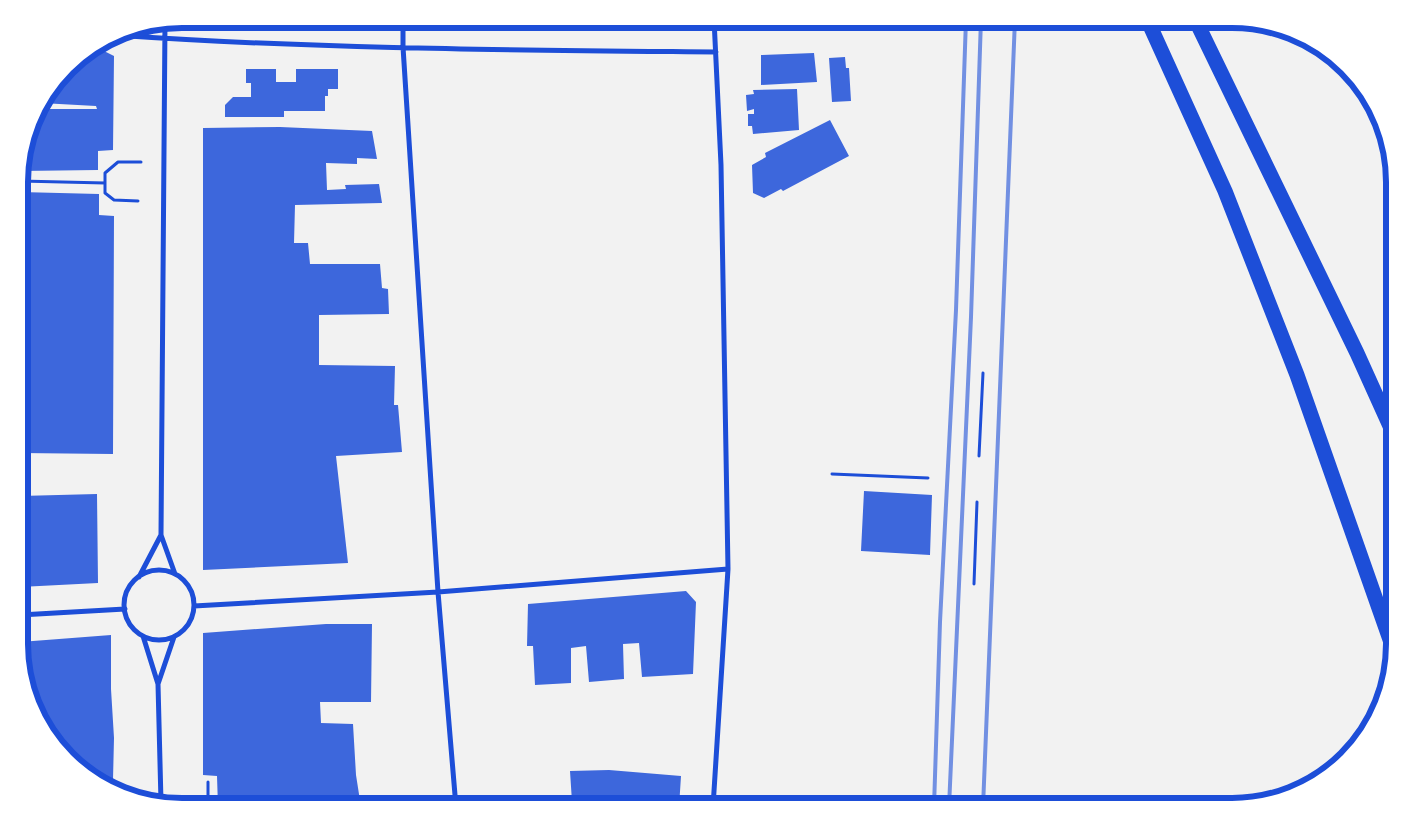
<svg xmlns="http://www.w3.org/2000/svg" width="1413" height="826" viewBox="0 0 1413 826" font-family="'Alegreya Sans',sans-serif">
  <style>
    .building { fill: #3d67dc }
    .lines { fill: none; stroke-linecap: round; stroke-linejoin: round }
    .path { stroke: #1d4ed8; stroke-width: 3 }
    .minor { stroke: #1d4ed8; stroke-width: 5 }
    .motorway { stroke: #1d4ed8; stroke-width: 15 }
    .rail { stroke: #7290e2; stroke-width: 4 }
    .rim { fill: none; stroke: #1d4ed8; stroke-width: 6 }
  </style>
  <rect width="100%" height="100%" fill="#f2f2f2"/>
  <path class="building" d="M219,19h155v5l-155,-1z
    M93,48h5l16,8 -1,94 -15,1v19l-78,1v-10l16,-52h61l-1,-3 -55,-3 33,-44z
    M814,53l3,29 -56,3v-30z
    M845,57l1,11h3l2,33 -19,1 -3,-44z
    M246,69h30v13h20v-13h42v20h-10v7h-3v15h-41v6h-59v-12l8,-8h18v-14h-5z
    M797,89l2,41 -46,4 -1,-8h-4v-12h6v-5l-7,2 -1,-16 8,-1 -1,-4z
    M830,120l19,36 -66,35 -2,-2 -17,9 -11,-5 -1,-28 14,-8 -1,-4z
    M280,127l92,4 5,28 -20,-1v6l-31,-1 1,27 19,-1 -1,-4 34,-1 3,19 -87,2 -1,38h14l2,21h70l2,24 6,1 1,25 -70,1v50l76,1 -1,39h4l4,47 -66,4 12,107 -145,7v-442z
    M20,192l79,2v21l15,1 -1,238 -93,-1z
    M864,491l68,4 -2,60 -69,-4z
    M97,494l1,89 -78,4v-91z
    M686,591l10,11 -3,72 -51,3 -3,-34 -16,1 1,35 -35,3 -3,-36 -15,2v35l-36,2 -2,-39h-6l1,-42z
    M326,624h46l-1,78h-51l1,21 32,1 3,51 5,32h-143l-1,-31 -14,-1v-142z
    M111,635v54l3,49 -1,42h-3v8l-10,-3 -54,-50 -26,-70v-23z
    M609,770l72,6 -2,31h-150v-1l43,-4 -2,-31z"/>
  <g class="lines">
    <path class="path" d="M20,181l85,2
      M138,201l-24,-1 -9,-7v-20l13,-11h23
      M979,456l4,-83
      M832,474l96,4
      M974,584l3,-82
      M208,782v25"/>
    <path class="minor" d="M403,19v28l35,545 18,215
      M165,22l-4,513 14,39
      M114,35c200,14 402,15 602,17
      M124 605a35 35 0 1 1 70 0a35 35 0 1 1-70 0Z
      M139,577l22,-42
      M194,606l244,-14 290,-23
      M20,615l105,-6
      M143,636l15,48 3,118
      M158,684l16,-47
      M713,807l15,-238 -7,-404 -7,-146"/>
    <path class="motorway" d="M1147,19l78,172 72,184 97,276
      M1195,19l162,334 37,82"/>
    <path class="rail" d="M934,807l6,-185 16,-312 10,-291
      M949,807l22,-490 10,-298
      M983,807l32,-788"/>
  </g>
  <path d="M0 0H1413V826H0ZM182 28H1232A154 154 0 0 1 1386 182V644A154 154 0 0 1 1232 798H182A154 154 0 0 1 28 644V182A154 154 0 0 1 182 28Z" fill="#fff" fill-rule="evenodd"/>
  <path class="rim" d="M182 28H1232A154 154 0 0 1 1386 182V644A154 154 0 0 1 1232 798H182A154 154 0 0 1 28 644V182A154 154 0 0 1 182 28Z"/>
</svg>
